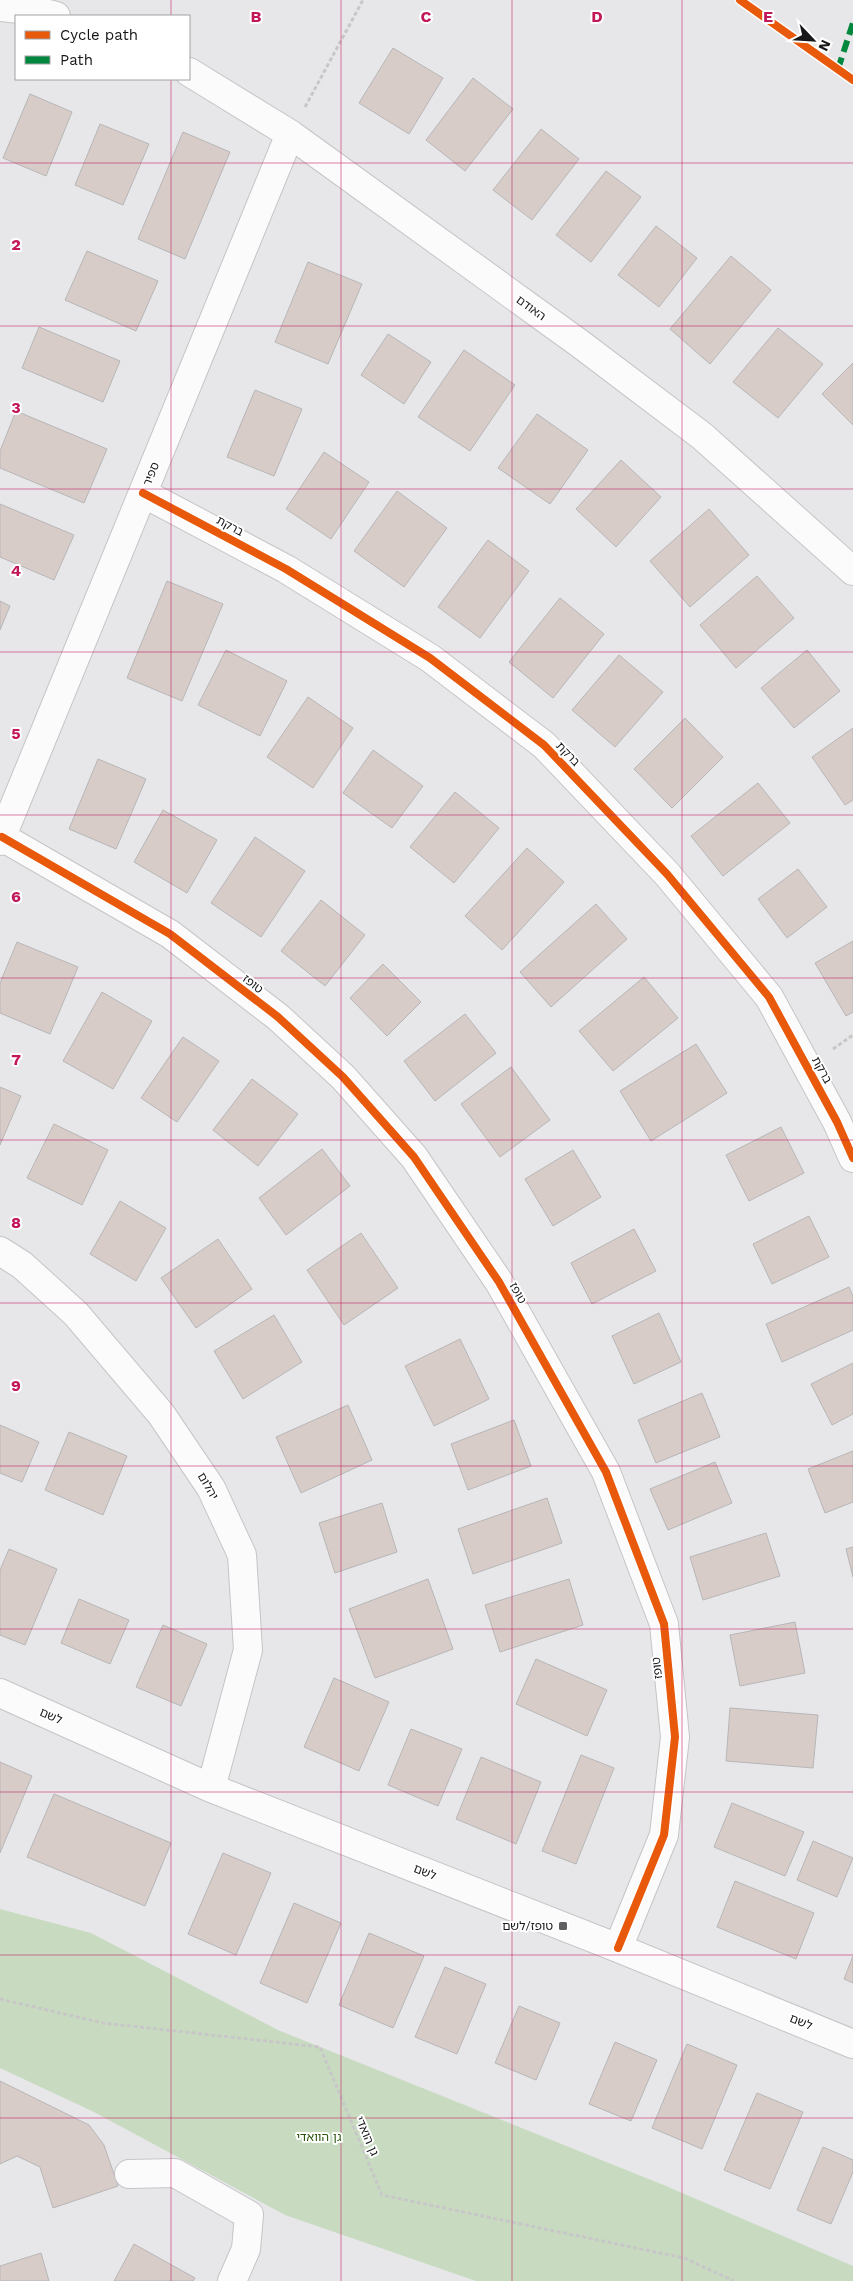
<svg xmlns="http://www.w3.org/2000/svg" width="853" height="2281" viewBox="0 0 853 2281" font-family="'Work Sans','Noto Sans Hebrew',sans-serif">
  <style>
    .green { fill: #c8dbc0 }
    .building { fill: #d8ccc8; stroke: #b7b6b7 }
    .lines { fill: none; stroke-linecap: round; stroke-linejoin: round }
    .minor-casing { stroke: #c5c5c7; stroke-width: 30 }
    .path { stroke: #c7c7c8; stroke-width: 3; stroke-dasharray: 4 2.5; stroke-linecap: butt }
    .minor { stroke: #fbfbfc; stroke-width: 28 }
    .quiet { stroke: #00873e; stroke-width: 6; stroke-dasharray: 12 6; stroke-linecap: butt }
    .cycleway-casing { stroke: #fff; stroke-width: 11 }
    .cycleway { stroke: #e8590c; stroke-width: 8 }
    .grid { fill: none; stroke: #c2185b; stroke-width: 1; stroke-opacity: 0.55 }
    .poi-dot { fill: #606062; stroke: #fff; stroke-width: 2 }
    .labels { text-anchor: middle; stroke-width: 4; stroke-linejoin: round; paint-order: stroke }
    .street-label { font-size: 12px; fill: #171719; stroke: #fff }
    .poi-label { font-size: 12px; fill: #171719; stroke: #fff; text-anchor: end }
    .park-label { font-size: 12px; fill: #2a540b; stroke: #fff }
    .grid-label { font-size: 16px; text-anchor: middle; font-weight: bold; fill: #c2185b; stroke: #fff; stroke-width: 4; stroke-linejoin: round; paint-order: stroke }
  </style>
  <rect width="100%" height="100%" fill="#e7e7ea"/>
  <path class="green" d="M0,1909l91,24 187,97 388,156 187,80v15h-377l-191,-66 -191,-103 -94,-44z"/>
  <path class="building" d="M393,48l50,30 -34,56 -50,-31z
    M473,78l40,31 -48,62 -39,-31z
    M30,94l42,18 -26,64 -43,-18z
    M100,124l49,20 -26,61 -48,-20z
    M541,129l38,30 -47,61 -39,-30z
    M183,132l47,20 -45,107 -47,-20z
    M606,171l35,26 -50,65 -35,-27z
    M656,226l41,32 -38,49 -41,-32z
    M87,251l71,30 -22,50 -71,-31z
    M731,256l40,34 -61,74 -40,-35z
    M308,262l54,22 -34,80 -53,-22z
    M39,327l81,34 -17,41 -81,-34z
    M778,328l45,36 -45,54 -45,-36z
    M388,334l43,28 -27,42 -43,-29z
    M464,350l51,35 -45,66 -52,-34z
    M853,363v62l-31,-31z
    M255,390l47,19 -28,67 -47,-19z
    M16,411l91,38 -23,54 -84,-35v-17z
    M537,414l51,36 -38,54 -52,-36z
    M324,452l45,30 -38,57 -45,-30z
    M621,460l40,37 -45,50 -40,-38z
    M397,491l50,37 -43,59 -50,-36z
    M0,504l74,31 -20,45 -54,-23z
    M709,509l40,46 -59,52 -40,-46z
    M488,540l41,31 -49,67 -42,-31z
    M757,576l37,42 -58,50 -36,-43z
    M167,581l56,23 -41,97 -55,-23z
    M560,598l44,36 -51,64 -44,-36z
    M0,601l10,5 -10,24z
    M226,650l61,31 -27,55 -62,-31z
    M807,650l33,41 -46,37 -33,-40z
    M619,655l44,37 -48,55 -43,-37z
    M308,697l45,31 -40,60 -46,-31z
    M685,718l38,39 -51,51 -38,-39z
    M853,728v72l-8,5 -33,-48z
    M373,750l50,36 -31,42 -49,-35z
    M98,759l48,20 -30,70 -47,-20z
    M758,783l32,40 -67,53 -32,-40z
    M455,792l44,36 -45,55 -44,-36z
    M163,810l54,30 -30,53 -53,-31z
    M255,837l50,34 -44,66 -50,-34z
    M527,848l37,34 -62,68 -37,-34z
    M798,869l29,38 -40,31 -29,-39z
    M321,900l44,35 -40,51 -44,-35z
    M596,904l31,35 -76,68 -31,-35z
    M853,941v71l-7,4 -31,-53z
    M17,942l61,25 -28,67 -50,-21v-30z
    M383,964l38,38 -34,34 -37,-38z
    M644,977l34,41 -65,53 -34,-40z
    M102,992l50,29 -39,68 -50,-28z
    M465,1014l31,39 -61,48 -31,-40z
    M183,1037l36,24 -42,61 -36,-24z
    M696,1044l31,49 -76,48 -31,-50z
    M511,1067l39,53 -50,37 -39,-53z
    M252,1079l46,35 -40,52 -45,-36z
    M0,1087l21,9 -21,49z
    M54,1124l54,26 -26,55 -55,-27z
    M781,1127l23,46 -55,28 -23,-46z
    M322,1149l28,37 -64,49 -27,-37z
    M573,1150l28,47 -48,29 -28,-47z
    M120,1201l46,27 -30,53 -46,-27z
    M809,1216l20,41 -57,27 -19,-40z
    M634,1229l22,42 -64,33 -21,-41z
    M361,1233l37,55 -54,37 -37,-55z
    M218,1239l34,50 -56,39 -35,-50z
    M849,1287l4,9v34l-71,32 -16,-38z
    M659,1313l22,49 -47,22 -22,-48z
    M274,1315l28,47 -59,37 -29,-48z
    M460,1339l29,60 -55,27 -29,-60z
    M853,1363v51l-21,11 -21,-41z
    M702,1393l18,44 -64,26 -18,-43z
    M348,1405l24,55 -71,33 -25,-56z
    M514,1420l17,46 -63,24 -17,-46z
    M0,1425l39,17 -17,40 -22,-9z
    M69,1432l58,24 -24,59 -58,-25z
    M853,1451v51l-28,11 -17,-44z
    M715,1462l17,41 -64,27 -18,-41z
    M547,1498l15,45 -89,31 -15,-45z
    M382,1503l15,49 -62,21 -16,-50z
    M766,1533l14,43 -77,24 -13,-43z
    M853,1547v30l-7,-28z
    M9,1549l48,20 -32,76 -25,-10v-65z
    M428,1579l25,70 -78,29 -26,-69z
    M569,1579l14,46 -83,27 -15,-47z
    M79,1599l50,21 -19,44 -49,-21z
    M795,1622l10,51 -65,13 -10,-51z
    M163,1625l44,19 -26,62 -45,-19z
    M536,1659l71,31 -20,46 -71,-32z
    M334,1678l55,24 -30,69 -55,-24z
    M730,1708l88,7 -5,53 -87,-7z
    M411,1729l51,20 -24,57 -50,-21z
    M581,1755l33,13 -38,96 -34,-13z
    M481,1757l60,25 -25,62 -60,-25z
    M0,1762l32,14 -32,77z
    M54,1794l117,49 -26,63 -118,-49z
    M732,1803l72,29 -19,44 -71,-29z
    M813,1841l40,17 -16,39 -40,-17z
    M223,1853l48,20 -35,82 -48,-21z
    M735,1881l79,32 -18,46 -79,-32z
    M294,1903l47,20 -34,80 -47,-20z
    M369,1933l55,23 -31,72 -54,-23z
    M853,1956v27l-9,-4z
    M445,1967l41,17 -29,70 -42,-17z
    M519,2006l41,17 -24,57 -41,-17z
    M615,2042l42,18 -26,61 -42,-17z
    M687,2044l50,21 -35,84 -50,-21z
    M0,2081l89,44 15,20 14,41 -65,22 -13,-41 -23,-11 -17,8z
    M757,2093l46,19 -33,77 -46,-19z
    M823,2147l30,13v12l-22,52 -34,-14z
    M134,2244l61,34 -2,3h-79z
    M41,2253l8,28h-49v-15z"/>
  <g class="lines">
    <defs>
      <path id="minor" d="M0,7l37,4 19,5
        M189,72l101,62 289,209 123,93 151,135
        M143,493l143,76 144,89 114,87 123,129 102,123 68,125 16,36
        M2,837l168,97 108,83 65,60 71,80 85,125 107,190 58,152 11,113 -11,98 -46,113
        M0,841l290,-707
        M0,1251l22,14 54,49 85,100 50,74 31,67 6,95 -37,138
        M0,1693l211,95 407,160 235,96
        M129,2174l46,-1 74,42 -3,34 -14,32"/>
    </defs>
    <use href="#minor" class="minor-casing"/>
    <path class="path" d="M305,107l58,-107
      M833,1049l20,-14
      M0,1999l103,24 217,24 62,148 302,63 50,23"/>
    <use href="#minor" class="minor"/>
    <path class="quiet" d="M838,69l15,-46"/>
    <defs>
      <path id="cycleway" d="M740,0l113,80
        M143,493l143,76 144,89 114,87 123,129 102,123 68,125 16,36
        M2,837l168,97 108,83 65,60 71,80 85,125 107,190 58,152 11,113 -11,98 -46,113"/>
    </defs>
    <use href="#cycleway" class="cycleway-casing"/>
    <use href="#cycleway" class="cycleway"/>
  </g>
  <path class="grid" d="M171,0v16M341,0v2281M512,0v2281M682,0v2281M171,79v2202M0,163h853M0,326h853M0,489h853M0,652h853M0,815h853M0,978h853M0,1140h853M0,1303h853M0,1466h853M0,1629h853M0,1792h853M0,1955h853M0,2118h853"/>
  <rect class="poi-dot" x="558" y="1921" width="10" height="10" rx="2.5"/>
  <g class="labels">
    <g class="street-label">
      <text transform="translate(531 308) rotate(36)" y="4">האודם</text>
      <text transform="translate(151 474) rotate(-68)" y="4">ספיר</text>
      <text transform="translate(230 526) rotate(28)" y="4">ברקת</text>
      <text transform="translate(568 754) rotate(46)" y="4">ברקת</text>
      <text transform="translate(253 984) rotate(38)" y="4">טופז</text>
      <text transform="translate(822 1070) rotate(61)" y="4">ברקת</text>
      <text transform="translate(518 1293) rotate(61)" y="4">טופז</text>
      <text transform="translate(208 1486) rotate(60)" y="4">יהלום</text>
      <text transform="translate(657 1668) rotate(-96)" y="4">טופז</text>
      <text transform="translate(51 1716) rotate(24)" y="4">לשם</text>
      <text transform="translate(425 1872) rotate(21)" y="4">לשם</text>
      <text transform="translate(801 2022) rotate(22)" y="4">לשם</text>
      <text transform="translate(367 2136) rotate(67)" y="4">גן הואדי</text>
    </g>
    <g class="poi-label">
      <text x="553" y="1930">טופז/לשם</text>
    </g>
    <g class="park-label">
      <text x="319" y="2141">גן הוואדי</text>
    </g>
  </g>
  <g class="grid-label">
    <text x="256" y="22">B</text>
    <text x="426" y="22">C</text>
    <text x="597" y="22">D</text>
    <text x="768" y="22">E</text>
    <text x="16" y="250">2</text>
    <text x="16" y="413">3</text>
    <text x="16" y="576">4</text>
    <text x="16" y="739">5</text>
    <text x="16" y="902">6</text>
    <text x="16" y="1065">7</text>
    <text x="16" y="1228">8</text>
    <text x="16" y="1391">9</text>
  </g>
  <rect x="15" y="15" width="175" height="65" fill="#ffffff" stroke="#a2a2a3"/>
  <rect x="25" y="31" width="25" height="8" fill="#e8590c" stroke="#a2a2a3"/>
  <text x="60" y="40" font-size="15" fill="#171719">Cycle path</text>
  <rect x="25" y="56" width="25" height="8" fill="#00873e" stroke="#a2a2a3"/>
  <text x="60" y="65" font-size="15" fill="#171719">Path</text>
  <g transform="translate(813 40) rotate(115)" stroke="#ffffff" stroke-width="4" paint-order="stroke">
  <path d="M0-4L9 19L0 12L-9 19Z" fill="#171719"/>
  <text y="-8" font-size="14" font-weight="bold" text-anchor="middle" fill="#171719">N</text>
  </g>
</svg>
